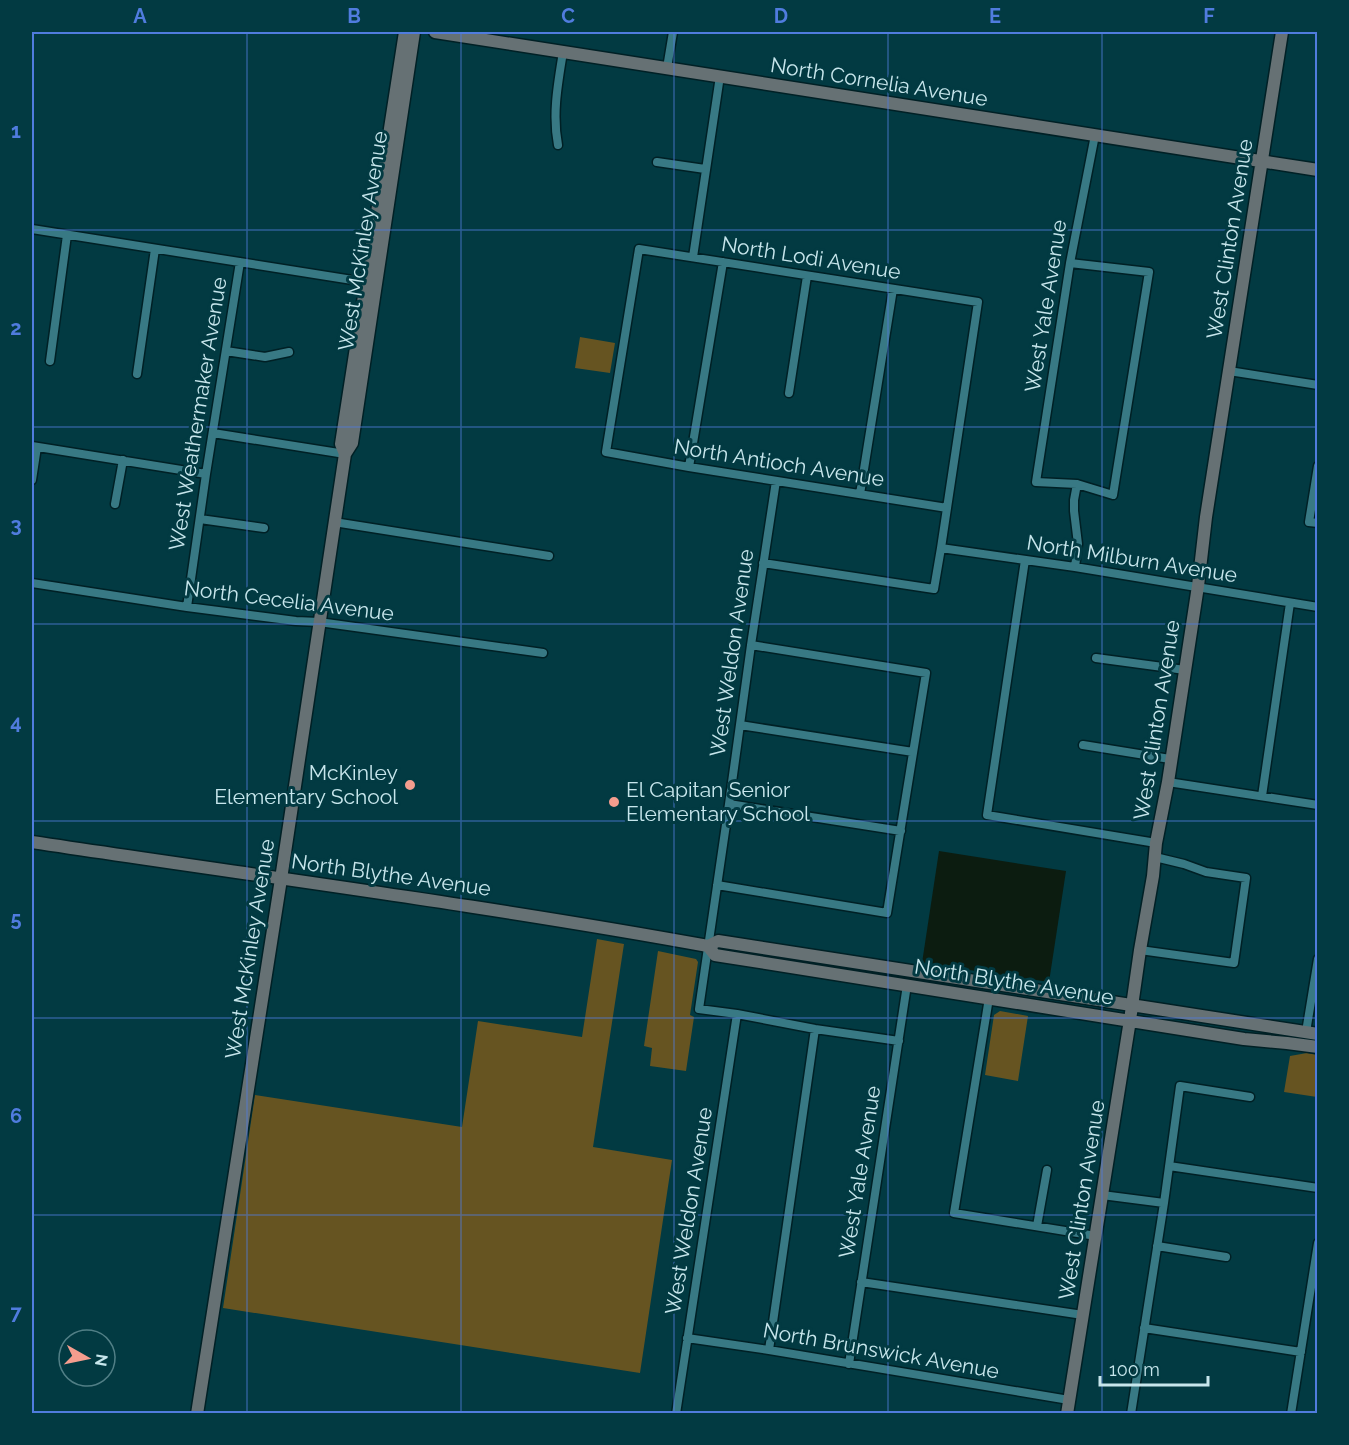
<svg xmlns="http://www.w3.org/2000/svg" width="1349" height="1445" viewBox="0 0 1349 1445" font-family="Raleway,sans-serif">
  <style>
    .green { fill: #665421 }
    .water { fill: #0c1c10 }
    .lines { fill: none; stroke-linecap: round; stroke-linejoin: round }
    .street-casing { stroke: #002025; stroke-width: 11 }
    .secondary-casing { stroke: #002025; stroke-width: 15 }
    .street { stroke: #387984; stroke-width: 8 }
    .secondary { stroke: #667174; stroke-width: 12 }
    .grid { fill: none; stroke: #507cde; stroke-width: 1.5; stroke-opacity: 0.55 }
    .poi-dot { fill: #f59d8e; stroke: #023a42; stroke-width: 2 }
    .labels { text-anchor: middle; stroke-width: 6; stroke-linejoin: round; paint-order: stroke }
    .street-label { font-size: 21px; fill: #c7e6ec; stroke: #023a42 }
    .poi-label { font-size: 21px; fill: #c7e6ec; stroke: #023a42; text-anchor: end }
    .neatline { fill: none; stroke: #507cde; stroke-width: 2 }
    .grid-label { font-size: 20px; text-anchor: middle; font-weight: bold; fill: #507cde }
  </style>
  <rect width="100%" height="100%" fill="#023a42"/>
  <path class="green" d="M580,337l35,6 -5,30 -35,-5z
    M597,939l27,5 -31,203 79,13 -32,213 -417,-65 32,-213 207,32 16,-106 104,16z
    M658,951l38,8 2,3 -8,53 4,2 -8,54 -36,-5 2,-18 -8,-2z
    M1000,1011l28,5 -10,65 -33,-6 9,-60z
    M1307,1053l10,2v42l-33,-5 6,-36z"/>
  <path class="water" d="M939,851l127,20 -17,111 -127,-19z"/>
  <g class="lines">
    <defs>
      <path id="street" d="M667,68l6,-36
        M558,145c-6,-31 0,-62 5,-93
        M657,162l48,7
        M32,229l333,53
        M693,257l27,-181
        M1070,263l79,9 -36,223 -36,-11 -41,-2 34,-219 25,-128
        M226,351l39,6 24,-5
        M50,361l17,-126
        M1229,371l89,14
        M137,374l18,-125
        M789,393l18,-117
        M213,433l132,21
        M32,446l174,28
        M1318,466l-9,56 9,1
        M689,467l34,-205
        M32,480l5,-33
        M776,481l-25,164 -22,159 -30,205 38,5 78,15 84,12
        M860,494l33,-205
        M115,504l8,-44
        M200,519l64,9
        M334,522l215,34
        M941,548l134,19 243,40
        M1025,560l-38,255 169,28
        M763,563l171,26 7,-41 37,-246 -339,-53 -33,203 83,15 258,41
        M1075,567l3,-23 -4,-33v-11l3,-16
        M32,583l155,24 109,14 23,1 224,31
        M187,607l19,-133 34,-212
        M1096,658l89,12
        M740,725l173,27
        M1083,745l87,14
        M1168,782l150,23
        M1262,796l28,-193
        M729,804l172,27
        M717,885l170,28 39,-240 -175,-28
        M1140,950l94,13 12,-85 -40,-6 -22,-8 -29,-7
        M989,998l-35,215 142,23
        M1306,1032l12,-73
        M1169,1166l149,22
        M1102,1195l62,8
        M1037,1226l10,-56
        M1157,1246l69,11
        M861,1282l222,33
        M1144,1328l157,24
        M687,1338l82,12 300,50
        M769,1350l46,-321
        M849,1364l58,-379
        M676,1414l61,-400
        M1131,1414l33,-211 16,-117 70,11
        M1291,1414l27,-171"/>
      <path id="secondary" d="M435,32l883,138
        M345,454l-4,-10 64,-412
        M32,842c225,34 451,63 676,104l10,-5 600,93
        M708,946l7,9 529,84 43,4 31,4
        M197,1414l84,-535 64,-425 7,-11 62,-411
        M1067,1414l63,-394 10,-70 13,-74 3,-33 12,-61 30,-196 8,-69 76,-485"/>
    </defs>
    <use href="#street" class="street-casing"/>
    <use href="#secondary" class="secondary-casing"/>
    <use href="#street" class="street"/>
    <use href="#secondary" class="secondary"/>
  </g>
  <path class="grid" d="M247,32v1382M461,32v1382M674,32v1382M888,32v1382M1102,32v1382M32,230h1286M32,427h1286M32,624h1286M32,821h1286M32,1018h1286M32,1215h1286"/>
  <g class="poi-dot">
    <circle cx="410" cy="785" r="6"/>
    <circle cx="614" cy="802" r="6"/>
  </g>
  <g class="labels">
    <g class="street-label">
      <text transform="translate(879 82) rotate(9)" y="7">North Cornelia Avenue</text>
      <text transform="translate(1230 239) rotate(-81)" y="7">West Clinton Avenue</text>
      <text transform="translate(363 241) rotate(-81)" y="7">West McKinley Avenue</text>
      <text transform="translate(811 258) rotate(9)" y="7">North Lodi Avenue</text>
      <text transform="translate(1046 306) rotate(-81)" y="7">West Yale Avenue</text>
      <text transform="translate(198 414) rotate(-81)" y="7">West Weathermaker Avenue</text>
      <text transform="translate(779 463) rotate(9)" y="7">North Antioch Avenue</text>
      <text transform="translate(1132 559) rotate(9)" y="7">North Milburn Avenue</text>
      <text transform="translate(289 601) rotate(7)" y="7">North Cecelia Avenue</text>
      <text transform="translate(732 653) rotate(-82)" y="7">West Weldon Avenue</text>
      <text transform="translate(1157 720) rotate(-81)" y="7">West Clinton Avenue</text>
      <text transform="translate(391 875) rotate(8)" y="7">North Blythe Avenue</text>
      <text transform="translate(250 949) rotate(-81)" y="7">West McKinley Avenue</text>
      <text transform="translate(1014 982) rotate(9)" y="7">North Blythe Avenue</text>
      <text transform="translate(860 1172) rotate(-81)" y="7">West Yale Avenue</text>
      <text transform="translate(1082 1200) rotate(-81)" y="7">West Clinton Avenue</text>
      <text transform="translate(689 1211) rotate(-81)" y="7">West Weldon Avenue</text>
      <text transform="translate(881 1351) rotate(10)" y="7">North Brunswick Avenue</text>
    </g>
    <g class="poi-label">
      <text x="398" y="780">McKinley<tspan x="398" dy="24">Elementary School</tspan></text>
      <text x="626" y="797" text-anchor="start">El Capitan Senior<tspan x="626" dy="24">Elementary School</tspan></text>
    </g>
  </g>
  <rect width="1349" height="1445" fill="none" stroke="#023a42" stroke-width="66"/>
  <g transform="translate(87 1358) rotate(99)"><circle r="28" fill="#023a42" stroke="#517f86" stroke-width="1.5"/>
  <path d="M0-4.5L10 22L0 15L-10 22Z" fill="#f59d8e"/>
  <text y="-9" font-size="16" font-weight="bold" text-anchor="middle" fill="#c7e6ec">N</text>
  </g>
  <path d="M1100 1376v9h108v-9" fill="none" stroke="#c7e6ec" stroke-width="3"/>
  <text x="1109" y="1376" font-size="18" fill="#c7e6ec" stroke="#023a42" stroke-width="4.5" paint-order="stroke">100 m</text>
  <rect x="33" y="33" width="1283" height="1379" class="neatline"/>
  <g class="grid-label">
    <text x="140" y="23">A</text>
    <text x="354" y="23">B</text>
    <text x="568" y="23">C</text>
    <text x="781" y="23">D</text>
    <text x="995" y="23">E</text>
    <text x="1209" y="23">F</text>
    <text x="16" y="138">1</text>
    <text x="16" y="335">2</text>
    <text x="16" y="532">3</text>
    <text x="16" y="729">4</text>
    <text x="16" y="926">5</text>
    <text x="16" y="1123">6</text>
    <text x="16" y="1320">7</text>
  </g>
</svg>
